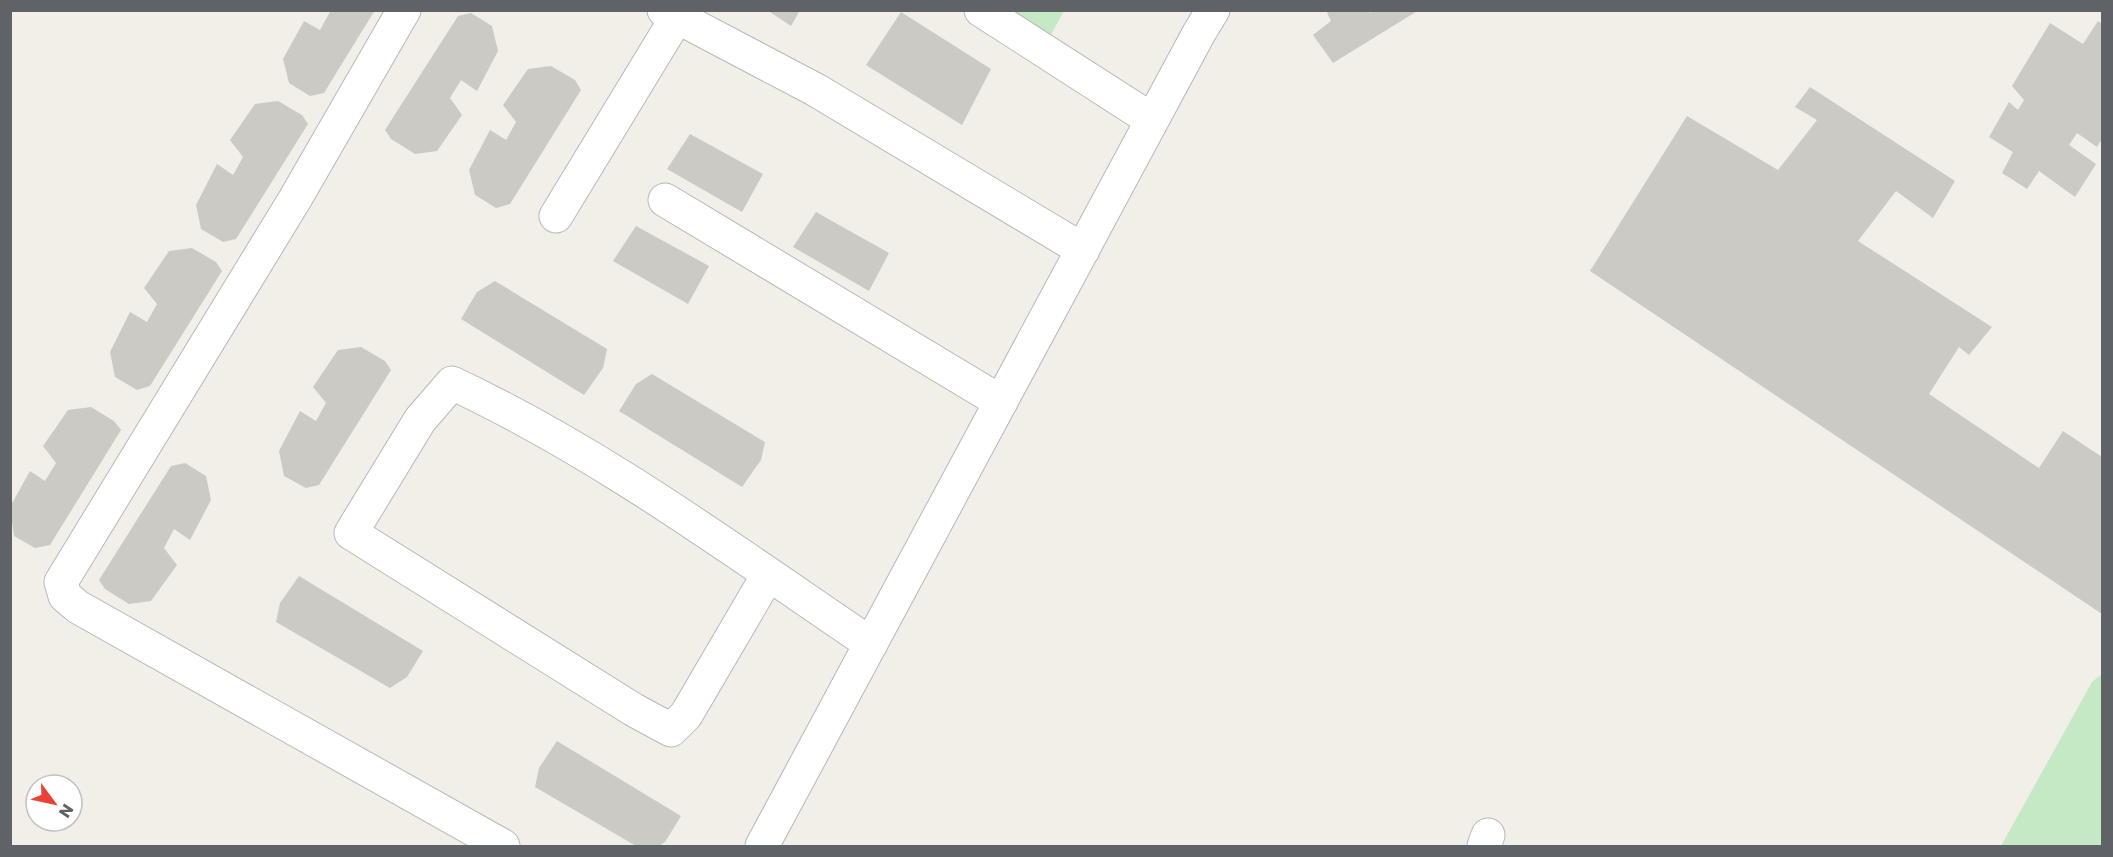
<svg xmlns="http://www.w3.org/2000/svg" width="2113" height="857" viewBox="0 0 2113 857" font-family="Poppins,sans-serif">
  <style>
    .green { fill: #c5e8c5 }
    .building { fill: #cccac5 }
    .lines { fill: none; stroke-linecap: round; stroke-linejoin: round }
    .minor-casing { stroke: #b5b8bc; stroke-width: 35 }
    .minor { stroke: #fff; stroke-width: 33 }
  </style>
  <rect width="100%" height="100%" fill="#f1efe8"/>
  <path class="green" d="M1006,11h58l-15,27z
    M2102,674v172h-101l91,-164z"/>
  <path class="building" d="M331,10h44l-51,83 -14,3 -21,-13 -6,-24 21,-38 16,9z
    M767,10h33l-9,16z
    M1326,10h42l2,3 4,-3h45l-86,53 -20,-28 18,-14z
    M901,12l90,57 -29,56 -96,-60z
    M471,13l21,13 6,25 -21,40 -16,-11 -11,18 12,17 -25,36 -22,3 -24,-15 -6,-9 73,-114z
    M2098,21l4,3v115l-5,8 -20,-14 -8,12 27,19 -21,33 -36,-26 -12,18 -25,-16 11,-21 -24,-15 20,-35 9,8 6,-10 -12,-14 38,-63 33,21z
    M551,66l24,14 6,10 -71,114 -14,4 -21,-13 -6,-25 21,-40 16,10 10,-18 -13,-17 25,-36z
    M1810,87l145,94 -22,37 -37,-27 -38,50 134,86 -23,28 -10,-8 -30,47 110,74 24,-37 39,26v157l-512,-343 97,-155 91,54 39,-50 -22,-13z
    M278,101l24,14 6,9 -72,115 -13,3 -22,-13 -5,-24 21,-41 16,11 10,-18 -13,-17 25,-36z
    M690,134l73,40 -21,38 -75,-43z
    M816,212l73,41 -20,38 -76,-44z
    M636,226l73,40 -21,38 -75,-43z
    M192,248l24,14 6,9 -72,115 -13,4 -22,-13 -5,-25 20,-40 17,10 10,-18 -13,-16 25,-37z
    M495,281l112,68 -4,19 -19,27 -123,-76 16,-27z
    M361,347l24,14 6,9 -72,115 -13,3 -22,-12 -5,-25 21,-40 16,10 10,-18 -13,-16 25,-37z
    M652,374l113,68 -4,18 -19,27 -123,-76 17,-27z
    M91,407l23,14 7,9 -71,115 -15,3 -21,-12 -4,-29 20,-36 15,10 11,-18 -13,-17 25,-36z
    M185,463l21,13 5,24 -21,40 -16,-11 -10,19 13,17 -26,36 -22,3 -24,-15 -6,-9 72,-114z
    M299,576l124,75 -16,26 -17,11 -114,-66 4,-19z
    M557,741l124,75 -16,26 -6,4h-23l-101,-59 4,-19z"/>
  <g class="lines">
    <defs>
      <path id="minor" d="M404,10l-109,189 -234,383 4,14 13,11 425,239
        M664,10l152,80 267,160
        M981,10l171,110
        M665,200l336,202
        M556,216l121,-199
        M768,575l-82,140 -15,15 -37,-20 -283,-177 69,-113 32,-37c149,70 283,169 419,261
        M762,846l437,-813 14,-23
        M1484,846l4,-11"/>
    </defs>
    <use href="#minor" class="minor-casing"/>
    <use href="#minor" class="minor"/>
  </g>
  <rect width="2113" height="857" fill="none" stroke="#5f6368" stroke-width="24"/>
  <g transform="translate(54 803) rotate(123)"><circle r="28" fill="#ffffff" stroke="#bfc1c3" stroke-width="1.5"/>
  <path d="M0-4.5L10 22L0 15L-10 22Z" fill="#ea4335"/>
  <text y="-9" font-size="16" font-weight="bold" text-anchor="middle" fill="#5f6368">N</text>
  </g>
</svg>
